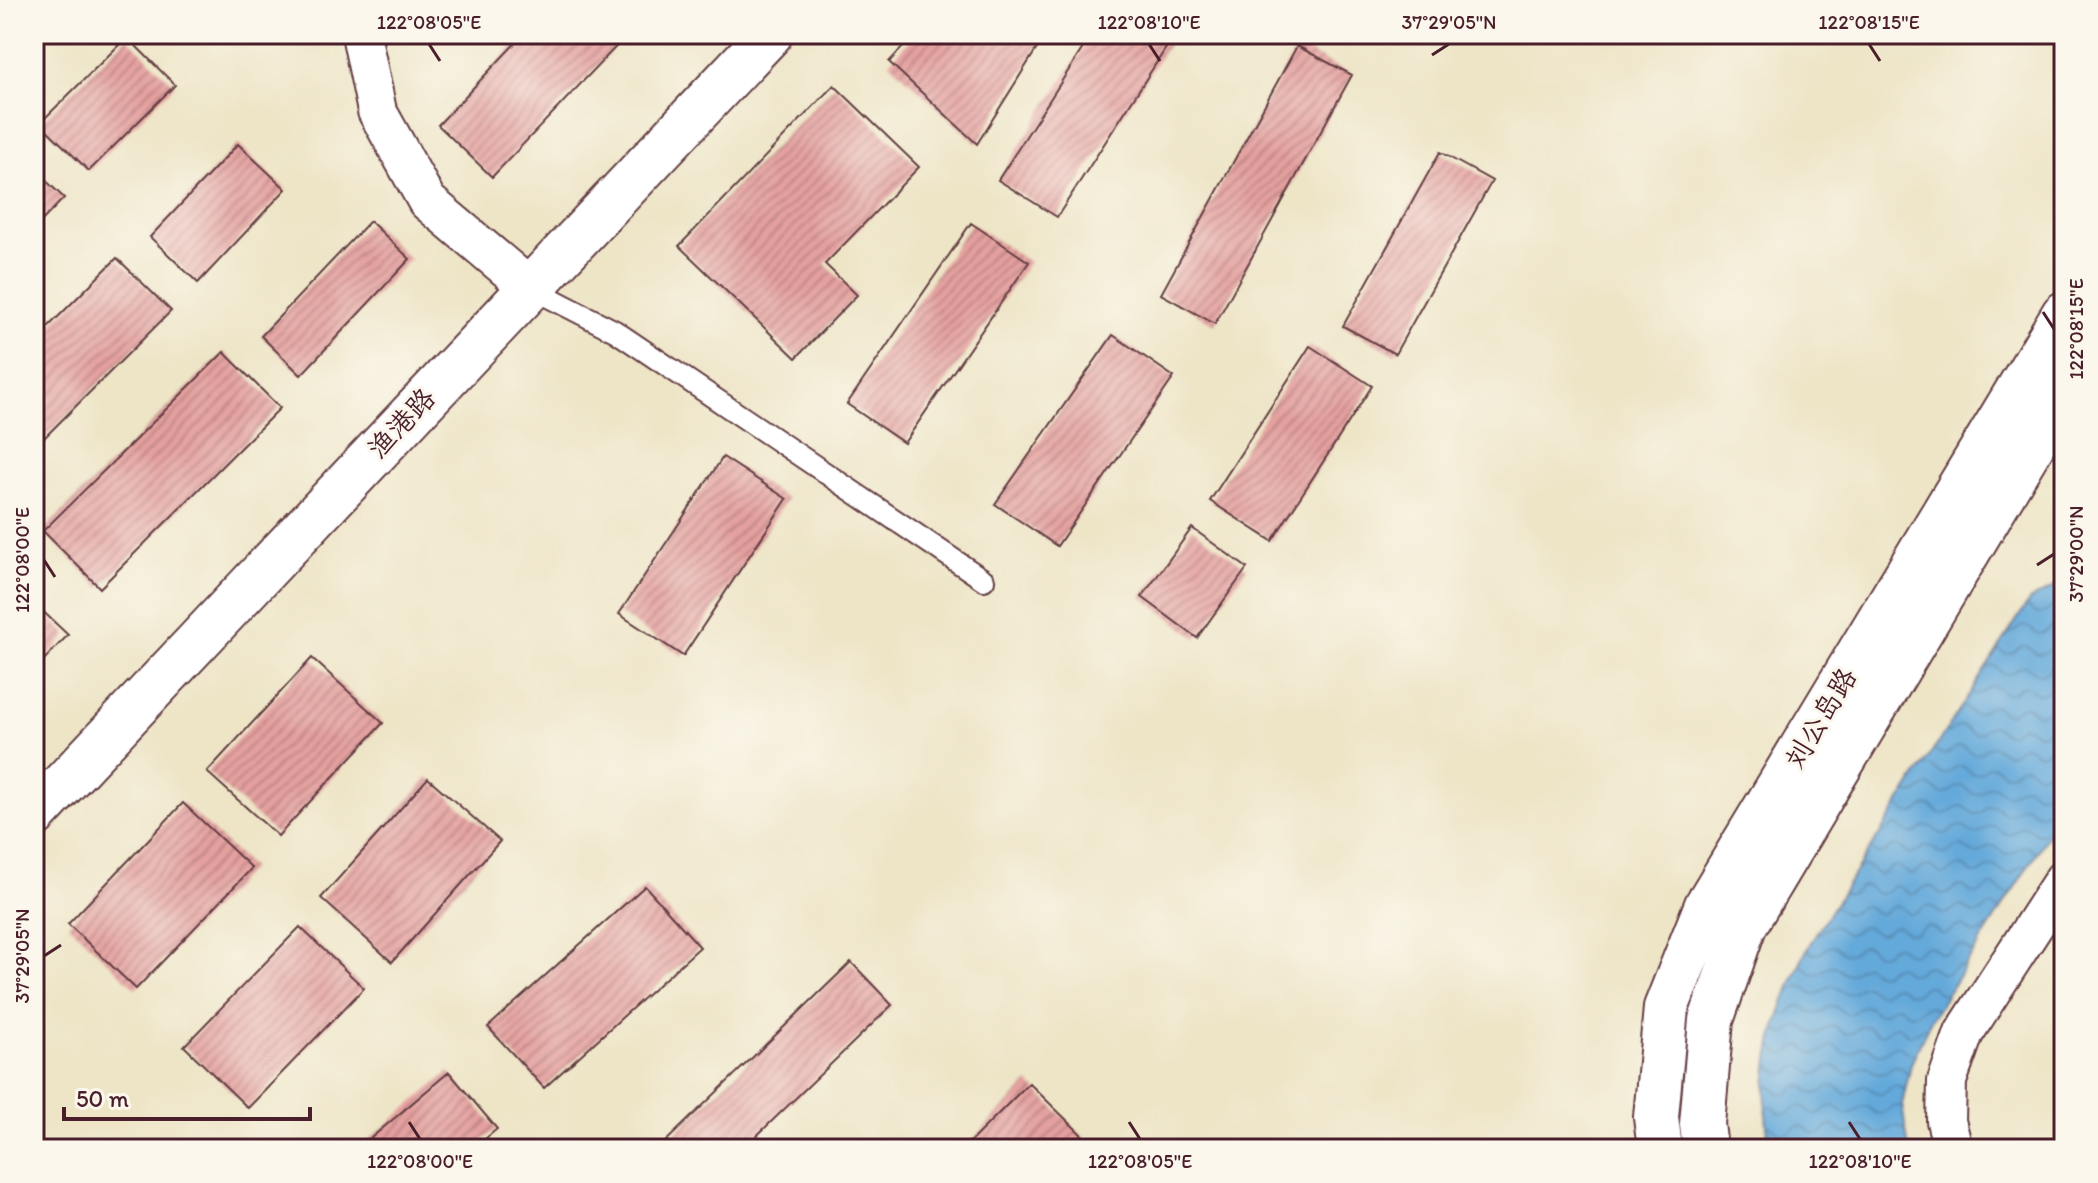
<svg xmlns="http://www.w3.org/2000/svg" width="2098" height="1183" viewBox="0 0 2098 1183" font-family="Itim,'LXGW WenKai TC',sans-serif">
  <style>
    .water { fill: url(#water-waves); stroke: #576482; stroke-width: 2 }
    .building { fill: url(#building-hatch) }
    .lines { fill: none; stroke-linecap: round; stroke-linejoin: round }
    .service-casing { stroke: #633d42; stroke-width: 24 }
    .minor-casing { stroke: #633d42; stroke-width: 42 }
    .tertiary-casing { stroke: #633d42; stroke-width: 48 }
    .secondary-casing { stroke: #633d42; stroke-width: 48 }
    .service { stroke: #fff; stroke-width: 20 }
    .minor { stroke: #fff; stroke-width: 38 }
    .tertiary { stroke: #fff; stroke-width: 44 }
    .secondary { stroke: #fff; stroke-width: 44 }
    .ticks { fill: none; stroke: #4a1f2b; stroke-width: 3 }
    .labels { text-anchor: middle; stroke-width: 6; stroke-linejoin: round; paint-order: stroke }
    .street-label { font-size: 28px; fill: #4a1f2b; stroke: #fbf7ec }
    .neatline { fill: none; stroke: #4a1f2b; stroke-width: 3 }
    .ticks-label { font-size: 20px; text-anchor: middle; fill: #4a1f2b }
  </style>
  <defs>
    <pattern id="water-waves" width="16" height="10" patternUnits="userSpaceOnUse" patternTransform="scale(2)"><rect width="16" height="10" fill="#64a9da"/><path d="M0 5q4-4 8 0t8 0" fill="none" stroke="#5489b1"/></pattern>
    <pattern id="building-hatch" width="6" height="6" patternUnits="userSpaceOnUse" patternTransform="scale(2)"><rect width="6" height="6" fill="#e4a09f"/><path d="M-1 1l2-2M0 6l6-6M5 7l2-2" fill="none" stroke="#bb8282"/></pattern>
  </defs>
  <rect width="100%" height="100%" fill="#fbf7ec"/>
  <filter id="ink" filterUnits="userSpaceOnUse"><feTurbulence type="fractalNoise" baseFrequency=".0125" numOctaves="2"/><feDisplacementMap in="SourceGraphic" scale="16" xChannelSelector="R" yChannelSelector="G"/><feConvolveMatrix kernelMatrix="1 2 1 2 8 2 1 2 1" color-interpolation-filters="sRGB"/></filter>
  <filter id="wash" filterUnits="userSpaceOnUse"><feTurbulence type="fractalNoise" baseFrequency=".006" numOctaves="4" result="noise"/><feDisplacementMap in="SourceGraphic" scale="32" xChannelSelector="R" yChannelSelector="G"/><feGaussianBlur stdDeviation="1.8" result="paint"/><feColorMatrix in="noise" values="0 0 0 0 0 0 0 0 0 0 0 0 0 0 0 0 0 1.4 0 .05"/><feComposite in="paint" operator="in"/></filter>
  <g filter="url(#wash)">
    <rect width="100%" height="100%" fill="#eee5c7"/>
    <path class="water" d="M2064,581v229l-134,211 -19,43 -9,41 7,44h-139c-14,-78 7,-143 43,-211l216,-337z"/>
    <g id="blocks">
      <path class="building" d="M524,34h104l-136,143 -54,-52z
        M915,34h131l-69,110 -88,-82z
        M1092,34h83l-118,183 -59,-37z
        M127,37l48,48 -86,86 -49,-48z
        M1297,46l55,29 -137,249 -54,-30z
        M834,85l85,82 -94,97 32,31 -61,63 -117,-112z
        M238,144l48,45 -88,94 -48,-46z
        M1440,152l52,29 -97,173 -52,-28z
        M34,169l30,29 -30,31z
        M370,221l40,38 -109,116 -40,-39z
        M971,223l58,39 -125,181 -57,-39z
        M117,258l54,53 -137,137v-107z
        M1113,335l61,42 -117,169 -62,-42z
        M1310,346l62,40 -100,155 -62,-40z
        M224,352l56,56 -180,180 -57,-57z
        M723,457l64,42 -104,157 -64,-42z
        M1192,528l55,40 -50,70 -55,-41z
        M34,603l34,32 -34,35z
        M312,658l71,65 -105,113 -71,-64z
        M428,778l72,63 -108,121 -71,-64z
        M183,803l69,65 -116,121 -68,-65z
        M645,886l55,61 -156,141 -56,-61z
        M300,927l64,61 -116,120 -64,-62z
        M851,962l41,43 -149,144h-85z
        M449,1072l48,57 -24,20h-115z
        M1029,1083l55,54 -13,12h-108z"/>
    </g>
  </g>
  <g filter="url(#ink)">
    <use href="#blocks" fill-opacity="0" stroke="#633d42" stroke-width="2"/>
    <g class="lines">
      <defs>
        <path id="service" d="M529,287l86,44 369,249"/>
        <path id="minor" d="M361,34l16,77 50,90 102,86
          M1953,1149l-7,-28 1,-40 17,-48 100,-154"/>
        <path id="tertiary" d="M34,815l736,-781"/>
        <path id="secondary" d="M1660,1149l-4,-32 10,-109 41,-103 357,-591
          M1705,1149l-3,-25 9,-104 33,-94 320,-535"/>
      </defs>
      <use href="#service" class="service-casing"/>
      <use href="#minor" class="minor-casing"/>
      <use href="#tertiary" class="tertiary-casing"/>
      <use href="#secondary" class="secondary-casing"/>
      <use href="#service" class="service"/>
      <use href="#minor" class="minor"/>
      <use href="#tertiary" class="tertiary"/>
      <use href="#secondary" class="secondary"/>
    </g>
  </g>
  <path class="ticks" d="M429,44l11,17M1149,44l11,17M1869,44l11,17M1432,55l17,-11M2043,312l11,17M44,560l11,17M2037,565l17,-11M44,956l17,-11M409,1122l11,17M1129,1122l11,17M1849,1122l11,17"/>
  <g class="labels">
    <g class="street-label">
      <text transform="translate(401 423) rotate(-47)" y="10">渔港路</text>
      <text transform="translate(1820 718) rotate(-59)" y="10">刘公岛路</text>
    </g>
  </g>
  <rect width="2098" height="1183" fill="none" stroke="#fbf7ec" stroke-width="88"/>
  <path d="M64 1107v12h246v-12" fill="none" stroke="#4a1f2b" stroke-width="4"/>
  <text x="76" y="1107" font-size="24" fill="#4a1f2b" stroke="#fbf7ec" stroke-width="6" paint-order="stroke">50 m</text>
  <rect x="44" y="44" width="2010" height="1095" class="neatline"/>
  <g class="ticks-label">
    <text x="429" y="29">122°08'05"E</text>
    <text x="1149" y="29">122°08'10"E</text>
    <text x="1449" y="29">37°29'05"N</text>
    <text x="1869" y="29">122°08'15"E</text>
    <text transform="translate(2076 329) rotate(-90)" y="7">122°08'15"E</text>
    <text transform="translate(2076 554) rotate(-90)" y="7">37°29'00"N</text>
    <text transform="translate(22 560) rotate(-90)" y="7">122°08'00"E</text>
    <text transform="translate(22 956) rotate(-90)" y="7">37°29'05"N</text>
    <text x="420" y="1168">122°08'00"E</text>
    <text x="1140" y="1168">122°08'05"E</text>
    <text x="1860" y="1168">122°08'10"E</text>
  </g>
</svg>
